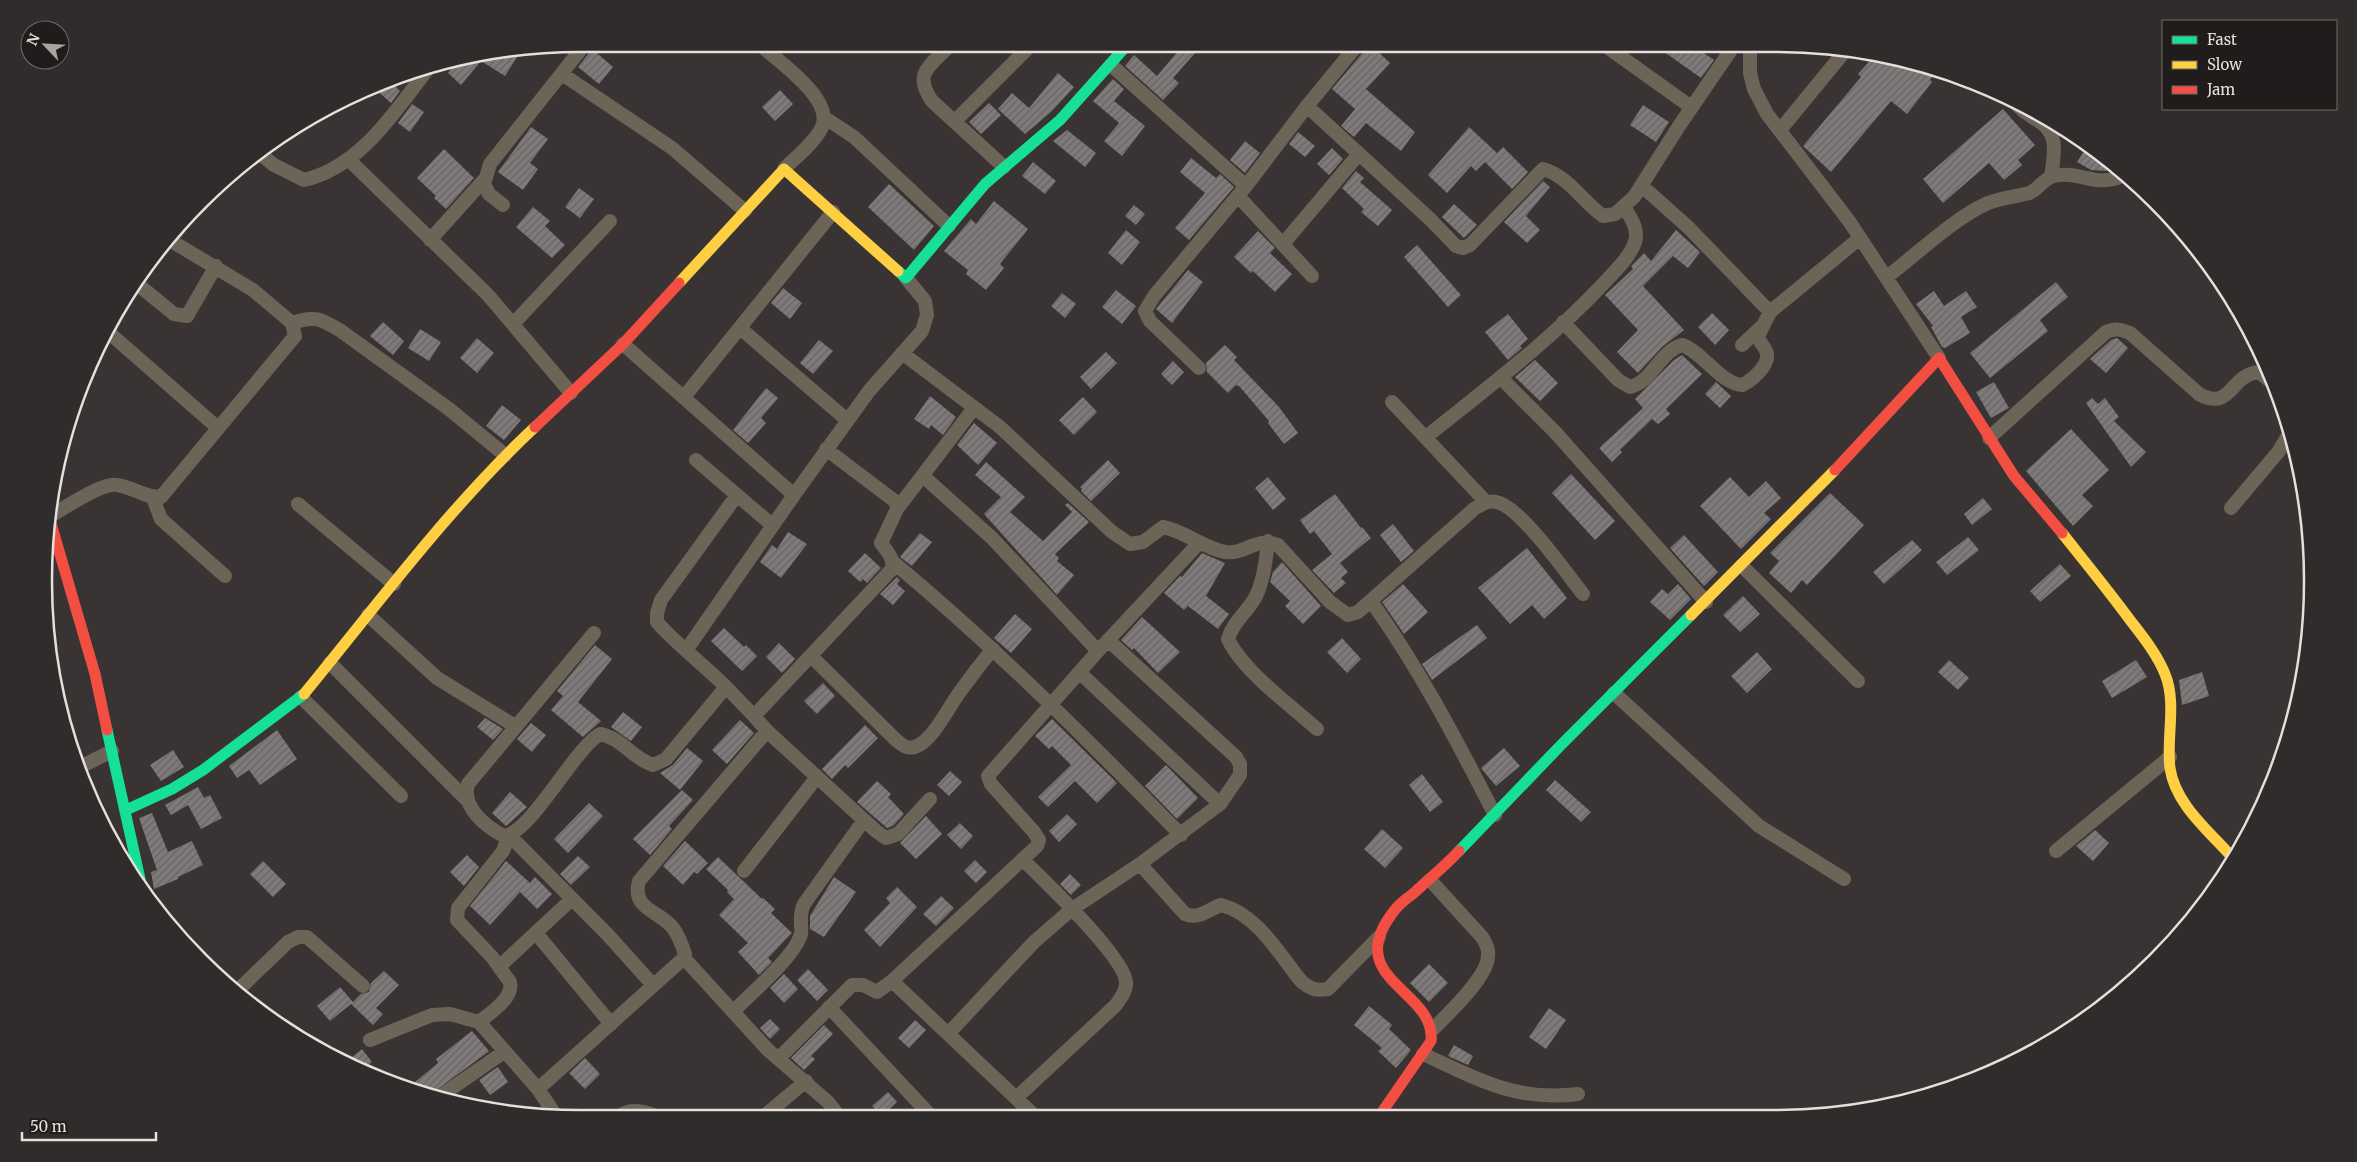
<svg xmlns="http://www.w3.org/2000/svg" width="2357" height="1162" viewBox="0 0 2357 1162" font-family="Merriweather,serif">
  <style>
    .building { fill: url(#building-hatch) }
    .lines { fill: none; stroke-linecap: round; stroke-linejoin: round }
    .street { stroke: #6d6458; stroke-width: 14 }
    .fast { stroke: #16e098; stroke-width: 11 }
    .slow { stroke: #ffcf43; stroke-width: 11 }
    .jam { stroke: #f24e42; stroke-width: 11 }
    .rim { fill: none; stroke: #e5e0de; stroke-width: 2.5 }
  </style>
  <defs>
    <pattern id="building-hatch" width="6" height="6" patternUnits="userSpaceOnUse" patternTransform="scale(1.25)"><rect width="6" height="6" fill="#7e7a79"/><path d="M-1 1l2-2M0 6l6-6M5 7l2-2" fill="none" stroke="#676463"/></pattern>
  </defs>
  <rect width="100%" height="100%" fill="#393433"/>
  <path class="building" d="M1184,44h19l-30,34 6,5 -16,17 -38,-34 9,-11 23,21z
    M1370,44l20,19 -24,26 49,43 -14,19 -35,-28 -12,14 -13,-11 14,-17 -23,-20z
    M1653,44h37l24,16 -13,18z
    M592,49l21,18 -14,17 -21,-17z
    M508,51l9,6 -12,19 -24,-15 -20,24 -13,-12 13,-15 15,-4z
    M1876,54l61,17 -7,9 2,2 -25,32 -16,-13 -60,71 -28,-26 58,-69 -3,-3z
    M1058,73l16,14 -22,24 -27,23 -27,-25 14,-16 17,15z
    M1113,79l11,10 -10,12 31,25 -23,30 -18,-15 15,-18 -26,-22z
    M390,81l10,10 -9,12 -17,-15z
    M780,90l13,14 -18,17 -13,-14z
    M989,103l12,12 -20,19 -12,-12z
    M412,104l12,8 -14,20 -12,-9z
    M1643,105l26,17 -13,20 -26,-17z
    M2003,109l32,36 -17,15 4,5 -18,15 -15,-17 -46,40 -20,-24z
    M531,127l17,12 -18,24 8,6 -15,21 -25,-18z
    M1469,127l28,26 6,-6 25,25 -16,17 -27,-27 -9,9 -5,-5 -24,27 -19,-18z
    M1067,130l29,23 -11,14 -32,-26z
    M1298,132l17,14 -10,11 -16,-13z
    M1245,141l15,12 -15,20 -15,-13z
    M2088,145l22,19 -4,7 -15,-1 -14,-8z
    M1332,148l11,11 -14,16 -12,-11z
    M444,149l30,29 -28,31 -12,-11 2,-2 -19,-18z
    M1191,158l25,20 4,-4 14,13 -45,53 -14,-12 30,-35 -25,-21z
    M1033,162l23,19 -11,13 -23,-18z
    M1356,171l8,7 -4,4 32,28 -14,16 -17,-14 3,-3 -22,-21z
    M1543,181l7,6 -24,29 14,14 -13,13 -23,-21z
    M889,184l45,42 -20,24 -46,-43z
    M579,188l15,11 -14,19 -15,-11z
    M994,201l34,28 -28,35 4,4 -18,22 -20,-16 2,-4 -24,-19 27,-32 5,5z
    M1454,204l23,21 -13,13 -22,-21z
    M1134,205l11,9 -9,11 -11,-9z
    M533,207l17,14 -5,5 20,19 -13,13 -36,-31z
    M1126,230l14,12 -18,23 -14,-12z
    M1676,230l24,22 -12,16 -15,-12 -30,30 41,44 -22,17 -24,26 -21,-21 21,-22 -33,-35 28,-26 -2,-3 13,-13 7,8z
    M1258,231l17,17 -5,5 22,21 -17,18 -22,-21 -2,2 -17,-16z
    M1417,245l44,50 -13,12 -44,-50z
    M1188,270l15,12 -31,41 -16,-14z
    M2056,282l12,15 -28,23 8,11 -58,47 -20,-25z
    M783,288l19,15 -12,16 -19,-16z
    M1116,290l20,16 -14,18 -20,-17z
    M1934,291l10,15 22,-15 11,16 -16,10 9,16 -25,15 -3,-1 -11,-20 2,-1 -17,-22z
    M1062,293l14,11 -11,14 -14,-12z
    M1712,313l17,17 -14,15 -17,-18z
    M1508,314l20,25 -8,7 2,2 -14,12 -23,-28z
    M383,322l21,19 -11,14 -23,-19z
    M420,329l21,13 -12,19 -21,-13z
    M477,338l17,15 -17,20 -17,-15z
    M2117,338l11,10 -22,25 -16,-14 21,-19z
    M819,340l14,11 -20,23 -13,-11z
    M1225,345l12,12 -3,3 45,47 19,26 -14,11 -16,-21 1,-2 -30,-35 -3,-1 -8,8 -21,-21 -1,-9z
    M1106,352l11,11 -26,26 -11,-12z
    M1682,355l20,19 -36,35 4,5 -12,10 -6,-5 -32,31 2,2 -10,10 -13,-14 44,-40 -8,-9 39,-39z
    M1535,360l23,23 -18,18 -25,-24z
    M1173,361l11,11 -12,13 -11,-11z
    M1716,382l15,14 -11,12 -15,-14z
    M1994,382l15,26 -18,10 -15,-26z
    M766,388l12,10 -17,20 5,5 -18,20 -15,-13z
    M930,396l26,21 -13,18 -12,-10 -2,4 -15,-10z
    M1083,397l14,15 -23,23 -15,-15z
    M2092,398l6,6 7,-6 14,19 -5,4 32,31 -15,15 -45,-64z
    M502,405l19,15 -17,20 -18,-14z
    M974,423l23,20 -19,22 -21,-20z
    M2071,429l38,41 -27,25 11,11 -20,20 -47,-55z
    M1108,460l12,13 -29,28 -10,-10 1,-2 -2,-2z
    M986,462l39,35 -15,15 33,29 29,-29 -7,-7 3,-2 21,19 -34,32 4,4 -2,3 17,14 -17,20 -73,-81 17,-17 -26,-22z
    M1571,474l44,47 -20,19 -43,-47z
    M1268,477l18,22 -13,11 -18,-22z
    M1730,477l19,20 17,-16 15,17 -17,15 7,6 -30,30 -41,-43z
    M1830,493l34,32 -57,60 -5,-5 -11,13 -22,-20 10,-12 -9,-8z
    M1335,494l26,34 1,-1 9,11 -31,25 8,9 -7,6 5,5 -12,10 -22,-23 20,-16 -18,-23 -4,3 -10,-14z
    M1983,498l9,11 -20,16 -8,-11z
    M1393,524l21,27 -13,11 -21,-27z
    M788,532l19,12 -26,34 -21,-16 12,-17 5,4z
    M920,533l12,9 -20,24 -12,-9z
    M1684,535l34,37 -14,14 -34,-38z
    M1968,537l11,13 -32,25 -11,-13z
    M1912,540l10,10 -38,34 -11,-12z
    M1527,548l40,50 -23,21 -12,-14 -22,19 -32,-36z
    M865,553l16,15 -14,15 -4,-4 -3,3 -12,-11z
    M1202,553l23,10 -19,33 23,18 -11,15 -30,-23 -4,4 -20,-17 16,-17 2,1z
    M1282,562l39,44 -18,18 -18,-18 5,-5 -20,-19 3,-10z
    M2060,564l11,12 -31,26 -10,-11z
    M897,577l3,3 -3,4 8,7 -12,14 -13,-11z
    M1403,584l25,28 -24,22 -22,-32z
    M1678,584l13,15 -21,21 -20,-18 12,-13 6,5z
    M1743,596l17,18 -20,18 -17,-17z
    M1015,614l17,15 -21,24 -17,-15z
    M1142,617l38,35 -22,21 -24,-25 -2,2 -11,-10z
    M1477,625l10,13 -55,42 -10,-16z
    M724,628l20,19 2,-2 11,11 -15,15 -31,-30z
    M1342,638l19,21 -14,14 -20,-21z
    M779,643l16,16 -13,14 -16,-16z
    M595,645l17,14 -34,43 23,19 -18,16 -32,-27 12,-14 -6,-5z
    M1757,652l15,17 -25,24 -16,-17z
    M1949,660l20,18 -11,12 -20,-18z
    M2136,660l11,17 -35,21 -10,-17z
    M2202,672l7,24 -27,9 -3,-25z
    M823,683l12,13 -18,18 -13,-13z
    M623,712l19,15 -11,14 -20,-14z
    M485,718l18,11 -10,11 -16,-13z
    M1052,719l65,64 -20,20 -22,-22 -27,26 -10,-10 33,-32 -19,-19 -3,3 -14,-13z
    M740,720l14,13 -27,31 -15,-14z
    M531,723l15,12 -14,17 -15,-13z
    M865,725l13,13 -30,30 -3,-3 -13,14 -10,-10z
    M277,730l20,29 -37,26 -11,-15 -12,8 -8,-12z
    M687,748l16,13 -23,29 -20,-17 13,-8z
    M1504,748l16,18 -24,20 -15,-18z
    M173,750l11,17 -23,14 -11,-16z
    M1166,765l32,33 -21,21 -32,-33z
    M950,771l12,11 -13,14 -12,-11z
    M1422,774l21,28 -13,10 -21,-27z
    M1555,780l36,32 -10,10 -35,-32z
    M877,781l14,13 -3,3 16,17 -11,12 -6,2 -30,-26z
    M198,787l6,11 6,-3 12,23 -21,11 -13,-24 -17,10 -6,-10z
    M682,790l11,10 -24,26 3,3 -22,26 -17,-16z
    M510,792l17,15 -21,19 -14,-13z
    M589,803l14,13 -35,37 -14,-14z
    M152,813l16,39 24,-11 11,24 -25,12v2l-24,10 -3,-17 6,-2 -18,-52z
    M1067,814l10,10 -18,18 -10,-11z
    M926,816l16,18 -26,25 -16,-16z
    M960,823l13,13 -12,13 -14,-14z
    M1382,829l21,19 -18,20 -21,-19z
    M2095,830l14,13 -16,18 -17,-15z
    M685,841l23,22 -11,11 -3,-2 -11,13 -20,-19z
    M467,855l12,12 -15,19 -14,-14z
    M578,856l12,11 -19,18 -11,-11z
    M718,857l44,42 1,-1 12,11 -4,4 21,20 -24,25 4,4 -13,13 -21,-23 10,-9 -29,-28 15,-16 -7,-7 1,-2 -22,-21z
    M975,860l12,12 -11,11 -12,-12z
    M263,861l23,23 -13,13 -23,-23z
    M506,861l24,22 5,-6 17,17 -15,15 -17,-17 -30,33 -20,-19z
    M1070,874l11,11 -10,10 -11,-11z
    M834,877l22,15 -32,45 -14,-8v-13z
    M897,887l20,20 -37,40 -16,-17 26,-27 -4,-5z
    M941,896l13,12 -18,18 -13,-12z
    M1429,964l19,19 -19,19 -19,-19z
    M808,969l20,21 -11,11 -20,-21z
    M384,971l15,14 -23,23 7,6 -10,11 -22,-21 -21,17 -13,-15 23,-19 13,15 8,-8 8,-2 2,-9z
    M784,974l14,15 -14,14 -14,-15z
    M1369,1006l23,19 -3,4 22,21 -15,18 -18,-17 4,-3 -28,-23z
    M1549,1008l17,12 -20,29 -17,-12z
    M770,1019l10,10 -10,10 -10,-11z
    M915,1020l11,10 -17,18 -11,-10z
    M824,1025l9,9 -22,22 4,3 -11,11 -13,-12z
    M472,1031l17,20 -1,1 -57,42 -22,-7 29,-24 -2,-4z
    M1454,1045l19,11 -5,9 -20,-9z
    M362,1049l10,13 -10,8 -16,-8z
    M585,1058l15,16 -15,15 -16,-16z
    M498,1067l10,15 -18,13 -11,-15z
    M888,1092l9,10 -15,14 -10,-10z"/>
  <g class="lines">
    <path class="street" d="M759,44c19,17 78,57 62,85 -8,15 -25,28 -37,40
      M951,44c-20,22 -39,28 -19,57l72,66
      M1603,44l88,63
      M1750,44v29l4,16 13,25 82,107 90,137
      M1111,65l135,121 -92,110 -9,15 5,10 49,47
      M562,74l110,74 73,63
      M2015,102c5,8 14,13 22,18 23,12 17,35 14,57
      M1307,106l124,114 25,26 7,2 7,-3 73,-76c25,7 39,32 60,47l12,-2 19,-17 45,-71 56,-82
      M825,118l29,19 95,89
      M955,121l77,-77
      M1780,130l65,-79
      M258,152l16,13 30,15c57,-13 92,-70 126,-114
      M349,160l139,135 83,98
      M1246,186l61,-80 51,-62
      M1642,186l47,42 81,84
      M1238,196l74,80
      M503,205l-14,-11 -5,-10 6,-20 95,-120
      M170,240l16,-21
      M430,240l54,-60
      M1283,244l75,-89
      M1887,277c30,-23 67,-59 101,-74 15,-6 27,-6 41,-10 9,-3 15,-15 25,-17 27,-6 41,13 71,-1
      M136,283l38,31 13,2 29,-50
      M1563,322l55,58 12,7c22,-5 30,-36 52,-42 21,7 39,39 60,40 9,-4 27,-19 25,-31 -1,-7 -8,-11 -9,-18l12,-24 90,-74
      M292,323c23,-8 29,-4 49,8l108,78 56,46
      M513,324l97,-103
      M740,328l107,92
      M107,331l111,97
      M623,344l171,151 -107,154
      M1742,345l19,-18
      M902,353l98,74 112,105 18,12 13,-2 20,-15c22,4 40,21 62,25 21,3 31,-16 53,-7l52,57 18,13 10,-3 116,-103c7,-4 13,-9 22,-7 23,3 71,72 87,92
      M1501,378l54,54 151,170
      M684,397l149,-185
      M1392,402l94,100
      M1426,437c61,-49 125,-97 179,-155 10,-11 25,-25 30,-40 4,-13 -4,-24 -11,-35
      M1989,438l117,-106c9,-4 14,-3 24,1l69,61c33,18 31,-20 60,-22l16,13
      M826,449l70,53 1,7 -16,34c6,9 13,14 11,26l-138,147 13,15 109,100 10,7 12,-4 32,-35
      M696,460l76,65
      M923,476l69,62 106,113
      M794,495l75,-104 53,-60 5,-16 -2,-14 -19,-23
      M153,498l8,21 64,57
      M298,504l96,80
      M2231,508l48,-57 11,-19
      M897,509l77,-101
      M50,516c15,-8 52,-34 67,-31 16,2 28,13 44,12l134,-161 -3,-13 -39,-33 -85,-51
      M1268,541c-2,18 -4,38 -12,55 -8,16 -23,25 -28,43 15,32 62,66 89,90
      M893,562c102,85 195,178 288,273
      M1742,566l116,115
      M1371,601c48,67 86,140 124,214
      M368,615l69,63 78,48
      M594,633l-126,151c-7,23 18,43 36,52 27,-3 70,-87 96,-102 22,4 33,25 53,31l13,-6 60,-72 28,29
      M811,656l85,84c7,6 12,10 21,6 17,-7 33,-42 45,-57 10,-14 20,-27 31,-40
      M330,663l137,137
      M1080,673l140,131
      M726,687c-22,-22 -49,-42 -69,-65v-9l4,-13 76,-105
      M1614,693l145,133 85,53
      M301,697l100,99
      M78,768l34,-17
      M2056,851l114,-94
      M1140,864l45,50c14,6 24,-5 36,-9 36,9 58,49 80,76 9,8 15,10 27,8l51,-52
      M744,871l73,-94
      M1430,880l52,57c4,6 7,12 6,19 0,21 -41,59 -56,74
      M536,933l75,91
      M684,958l1,-4c-3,-9 -6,-18 -12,-26 -14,-18 -42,-18 -34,-47l128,-150
      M500,966l72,-67
      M892,981l144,136
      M237,991l51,-49 10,-5h9l56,49
      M829,1007l103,110
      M733,1012c18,-19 58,-52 67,-75 4,-8 -3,-18 4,-33l60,-84
      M479,1022c11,-9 35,-24 31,-40l-18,-25 -35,-37 1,-12 45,-57 6,-16 99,100 45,50
      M948,1034l86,-92 38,-33 68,-45 80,-60 20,-29v-11l-4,-7 -128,-117
      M370,1040l62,-25 18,-1 29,8 59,67
      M1423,1054c54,25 93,48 155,40
      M779,1058l73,-73h11l14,7 15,-11 145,-135 2,-6 -5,-8 -43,-48 -3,-8 110,-125 101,-108
      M439,1097l65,-45
      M1016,1098l99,-92c5,-7 12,-15 11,-24 -1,-24 -83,-103 -103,-122
      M556,1116l-18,-27 146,-131 84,92 60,52 12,15
      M617,1118c13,-12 30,-6 44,0
      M762,1118l44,-37"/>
    <path class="fast" d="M898,271l8,7 79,-94 75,-64 68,-76
      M107,730l35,158
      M126,810l46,-21 31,-19 101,-76
      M1459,851l102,-106 130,-130"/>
    <path class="slow" d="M679,283l105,-114 114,102
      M2062,533c23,29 46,57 68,87 13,17 27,34 35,54 12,29 1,64 5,94 5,36 39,63 62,89
      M1691,615l144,-145
      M304,694c73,-89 147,-189 231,-267"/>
    <path class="jam" d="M535,427l88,-83 56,-61
      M1835,470l104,-112 75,118 48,57
      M50,520l45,154 12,56
      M1380,1115l51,-74c5,-52 -91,-61 -37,-130 5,-7 13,-13 20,-18 15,-14 31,-27 45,-42"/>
  </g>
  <path d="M0 0H2357V1162H0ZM580 52H1776A528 528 0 0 1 2304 580V582A528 528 0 0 1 1776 1110H580A528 528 0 0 1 52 582V580A528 528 0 0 1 580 52Z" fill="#302c2b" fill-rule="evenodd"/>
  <path class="rim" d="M580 52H1776A528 528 0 0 1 2304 580V582A528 528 0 0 1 1776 1110H580A528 528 0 0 1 52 582V580A528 528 0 0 1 580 52Z"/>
  <rect x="2162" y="20" width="175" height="90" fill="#201c1b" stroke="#6f6a69"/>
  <rect x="2172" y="36" width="25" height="8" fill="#16e098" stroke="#6f6a69"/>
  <text x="2207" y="45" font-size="15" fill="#e5e0de">Fast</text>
  <rect x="2172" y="61" width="25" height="8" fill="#ffcf43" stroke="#6f6a69"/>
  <text x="2207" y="70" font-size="15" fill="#e5e0de">Slow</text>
  <rect x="2172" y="86" width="25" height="8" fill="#f24e42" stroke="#6f6a69"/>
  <text x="2207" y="95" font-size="15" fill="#e5e0de">Jam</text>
  <g transform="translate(45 45) rotate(295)"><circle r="24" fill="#201c1b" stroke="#6f6a69"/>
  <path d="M0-4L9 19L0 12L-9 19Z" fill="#a9a4a2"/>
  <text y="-8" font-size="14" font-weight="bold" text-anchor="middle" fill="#e5e0de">N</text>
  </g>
  <path d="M22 1132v8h134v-8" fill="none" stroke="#e5e0de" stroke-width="2.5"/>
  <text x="30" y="1132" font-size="15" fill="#e5e0de" stroke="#201c1b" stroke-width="4" paint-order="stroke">50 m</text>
</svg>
